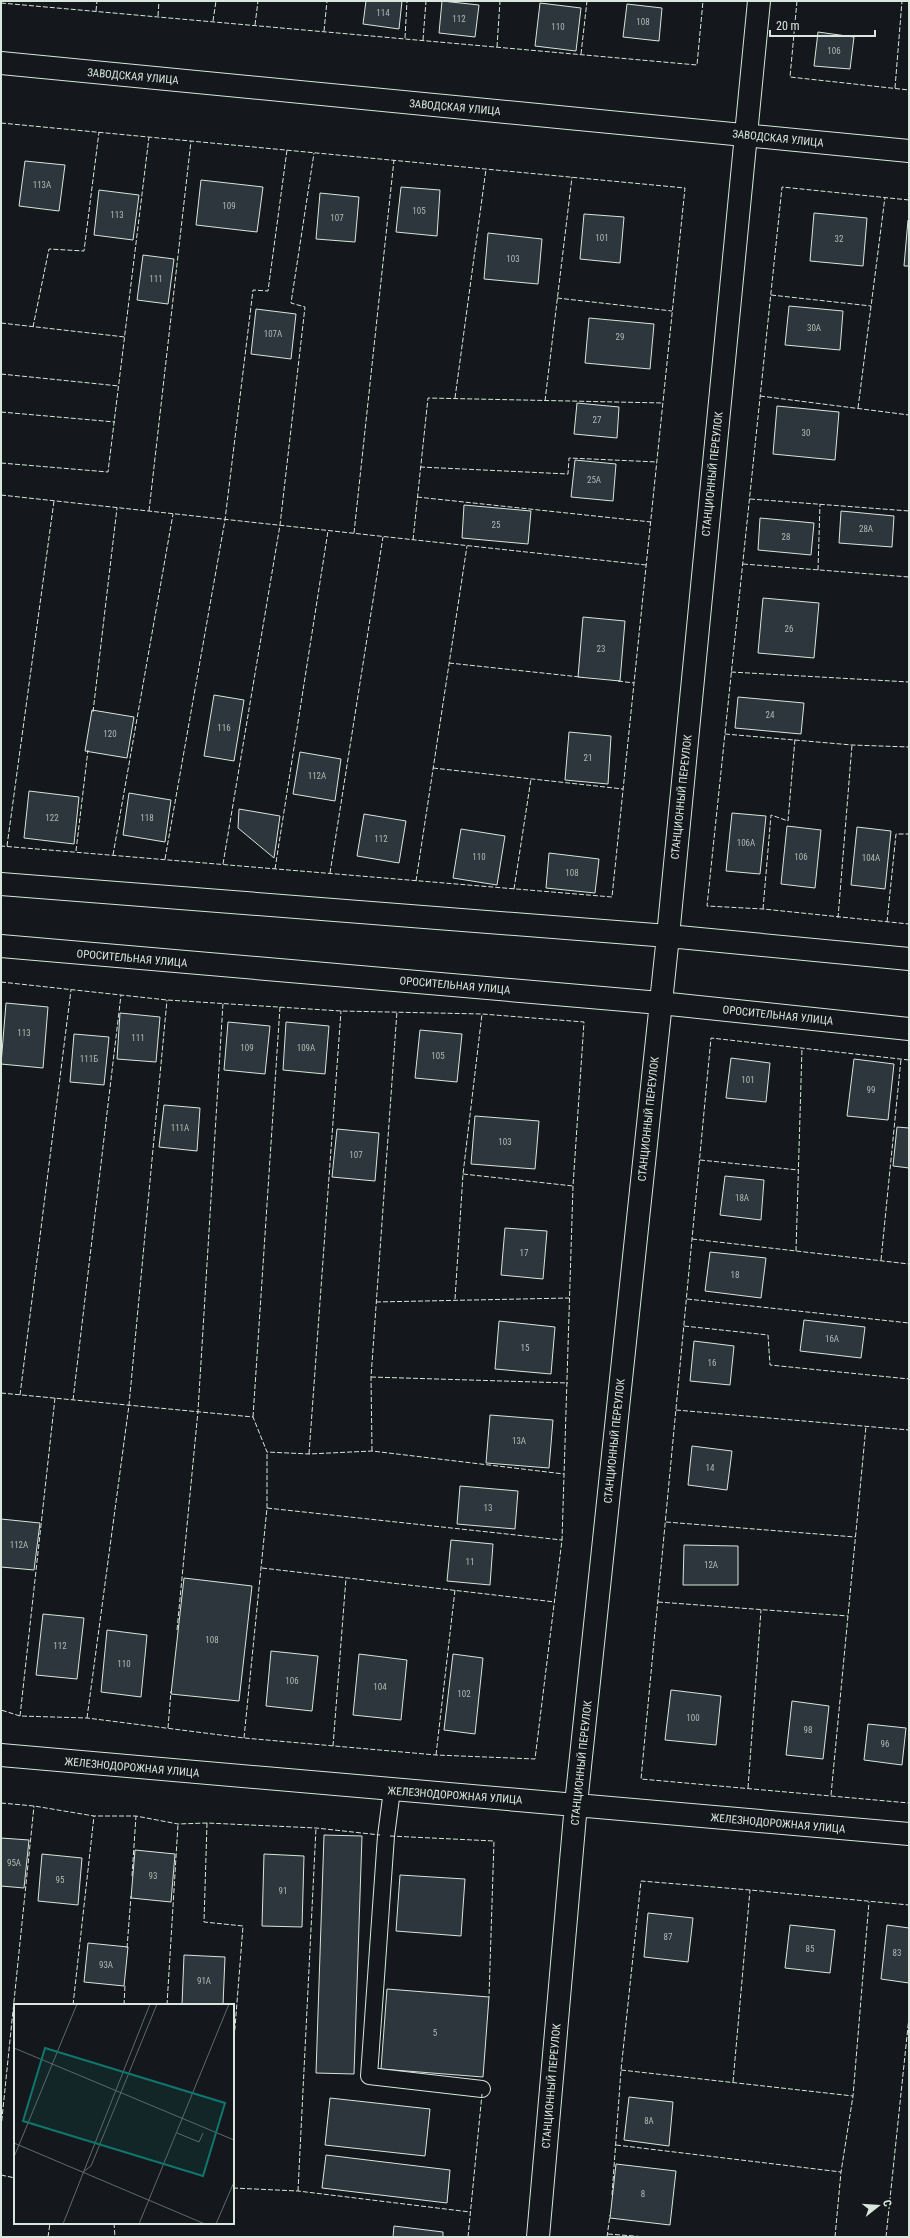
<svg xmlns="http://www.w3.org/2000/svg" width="910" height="2238" viewBox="0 0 910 2238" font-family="'Roboto Condensed',sans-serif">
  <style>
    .building { fill: #2c363c; stroke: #d8e6dc }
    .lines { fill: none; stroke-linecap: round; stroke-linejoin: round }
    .lane-casing { stroke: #d8e6dc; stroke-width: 18 }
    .street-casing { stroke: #d8e6dc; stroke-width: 24 }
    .secondary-casing { stroke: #d8e6dc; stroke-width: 24 }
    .lane { stroke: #14181c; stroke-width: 16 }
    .street { stroke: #14181c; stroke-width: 22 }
    .secondary { stroke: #14181c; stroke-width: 22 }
    .fence { stroke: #d8e6dc; stroke-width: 1; stroke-dasharray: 5 2; stroke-linecap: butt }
    .labels { text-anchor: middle; stroke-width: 3; stroke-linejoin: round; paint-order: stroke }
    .number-label { font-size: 9px; fill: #adbab4 }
    .street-label { font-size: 11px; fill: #d8e6dc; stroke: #14181c }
    .inset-road { fill: none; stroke: #626a69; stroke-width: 1 }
    .view { fill: #0f766e; fill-opacity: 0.15; stroke: #0f766e; stroke-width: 2 }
    .inset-edge { fill: none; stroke: #d8e6dc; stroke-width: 2 }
  </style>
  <rect width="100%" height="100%" fill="#14181c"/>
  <path class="building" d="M366,1h36l-3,28 -36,-5z
    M442,1l37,4 -4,32 -36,-4z
    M540,3l41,5 -5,43 -41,-5z
    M627,4l35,4 -3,33 -36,-4z
    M818,32l36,5 -4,32 -36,-3z
    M25,161l40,4 -6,46 -40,-5z
    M201,180l62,7 -6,45 -61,-7z
    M401,187l39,3 -3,46 -41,-4z
    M99,190l40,5 -6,45 -39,-5z
    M320,193l39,4 -4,45 -39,-3z
    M814,213l53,5 -4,48 -53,-5z
    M584,214l40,3 -4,46 -40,-4z
    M908,220h1v46h-5z
    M488,233l54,6 -4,45 -54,-5z
    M143,255l31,4 -6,45 -31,-4z
    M789,306l54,5 -3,39 -55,-5z
    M256,309l40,5 -5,45 -40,-5z
    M589,318l65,6 -4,45 -65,-6z
    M577,403l42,4 -2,31 -43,-4z
    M777,406l62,6 -4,48 -62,-6z
    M575,460l41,4 -3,37 -42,-4z
    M464,505l67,6 -3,33 -66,-6z
    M841,511l53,5 -2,31 -53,-4z
    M760,518l54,5 -3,32 -53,-5z
    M763,598l56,5 -5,55 -56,-5z
    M583,617l42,4 -5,60 -42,-4z
    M214,695l30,5 -10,61 -30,-5z
    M738,697l66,6 -3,31 -66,-6z
    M92,710l42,7 -7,41 -42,-7z
    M569,732l42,4 -3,48 -43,-4z
    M300,752l41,7 -6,42 -42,-7z
    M29,791l50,6 -5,47 -50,-6z
    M129,793l42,7 -6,42 -42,-7z
    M239,809l41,7 -6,42 -36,-30z
    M732,813l34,3 -6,58 -34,-3z
    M364,814l42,7 -7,42 -42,-7z
    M787,826l34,4 -6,58 -34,-4z
    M857,827l34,4 -6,58 -34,-4z
    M461,829l44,7 -8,49 -44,-7z
    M549,853l50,6 -4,34 -49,-5z
    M6,1003l42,4 -5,61 -42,-4z
    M120,1013l40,4 -4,45 -39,-3z
    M228,1022l42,4 -5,48 -41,-4z
    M286,1022l43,4 -4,48 -42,-4z
    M420,1030l42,4 -5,48 -42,-4z
    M74,1034l35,3 -5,48 -34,-3z
    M731,1058l39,5 -4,39 -40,-4z
    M854,1059l40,5 -6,56 -41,-4z
    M164,1105l36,3 -3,43 -38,-4z
    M475,1116l64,5 -4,48 -64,-5z
    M897,1127l12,1v40l-16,-2z
    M337,1129l42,4 -4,48 -43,-4z
    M725,1176l39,4 -3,40 -41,-5z
    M505,1228l42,3 -4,48 -42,-4z
    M710,1252l56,6 -5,40 -56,-7z
    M804,1320l61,7 -4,31 -61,-7z
    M499,1321l56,6 -4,47 -56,-5z
    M694,1341l40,5 -4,39 -40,-4z
    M490,1415l63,5 -4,48 -63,-5z
    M692,1446l40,5 -5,39 -39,-5z
    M460,1486l58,5 -3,38 -58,-5z
    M1,1519l39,4 -6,47 -33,-3z
    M451,1540l42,4 -3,41 -43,-4z
    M684,1545l54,1v39h-55z
    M184,1578l68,8 -13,115 -68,-7z
    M43,1614l41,4 -7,61 -41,-4z
    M107,1630l40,5 -6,62 -40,-5z
    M271,1651l47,5 -6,55 -46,-5z
    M359,1654l48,6 -6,60 -48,-5z
    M453,1654l30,4 -8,76 -31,-4z
    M671,1690l50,6 -5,49 -51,-5z
    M792,1701l37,5 -6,53 -37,-4z
    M868,1724l38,4 -4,37 -38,-5z
    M324,1835l38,1 -8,238 -38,-1z
    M1,1838l28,2 -5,48 -23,-2z
    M135,1850l40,4 -4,48 -40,-4z
    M42,1854l40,4 -4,47 -40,-4z
    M264,1854l40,2 -2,71 -40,-1z
    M400,1875l65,4 -4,57 -65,-5z
    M648,1913l45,5 -5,44 -44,-5z
    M790,1925l45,5 -5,43 -45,-5z
    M887,1925l22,3v55l-28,-4z
    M88,1943l40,4 -4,39 -40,-4z
    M184,1955l41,2 -2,48h-41z
    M387,1989l102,8 -6,80 -102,-8z
    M629,2097l44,5 -4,44 -45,-6z
    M330,2098l100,11 -5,47 -100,-11z
    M326,2155l124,15 -3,33 -125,-15z
    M616,2164l60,7 -6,54 -60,-7z
    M394,2226l49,6v5h-50z"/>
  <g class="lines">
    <defs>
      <path id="lane" d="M392,1790l-6,46 -17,240 113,13"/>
      <path id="street" d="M1,884l667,52 241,23
        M1,946l659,57 249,26
        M1,1755l908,79
        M538,2237l38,-433 92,-868 91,-935"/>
      <path id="secondary" d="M1,63l908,88"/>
    </defs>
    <use href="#lane" class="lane-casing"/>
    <use href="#street" class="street-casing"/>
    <use href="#secondary" class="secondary-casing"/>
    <use href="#lane" class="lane"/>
    <use href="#street" class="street"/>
    <use href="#secondary" class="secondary"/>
    <path class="fence" d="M797,1l-7,76 119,13
      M1,3l696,62 6,-64
      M96,11l1,-10
      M158,16l1,-15
      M213,21l3,-20
      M255,25l3,-24
      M324,31l3,-30
      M405,38l2,-37
      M423,40l3,-39
      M497,47l3,-46
      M581,54l6,-53
      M895,88l7,-87
      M1,123l684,65 -73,709 -611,-51
      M909,200l-127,-13 -75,719 56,3 146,15
      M771,295l100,11
      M557,298l115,13
      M1,323l124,14
      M33,327l16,-78 35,2 15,-119
      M1,374l118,12
      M760,396l149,19
      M455,398l31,-229
      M545,401l27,-224
      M858,408l27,-211
      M1,412l114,10
      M1,463l107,9 41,-335
      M420,467l148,7 1,-16 88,4
      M1,495l645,70
      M417,497l234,25
      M750,499l159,12
      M149,511l42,-370
      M354,533l40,-373
      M413,540l15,-142 235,5
      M743,564l166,13
      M818,570l2,-66
      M449,663l131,14
      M731,672l178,10
      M618,681l16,2
      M93,712l24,-204
      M725,734l127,11 57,2
      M433,768l190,21
      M7,846l47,-345
      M76,851l12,-101
      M113,855l60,-341
      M165,859l60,-339 28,-230 15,1 19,-141
      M223,864l57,-339 25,-218 -14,-4 23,-150
      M275,869l53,-338
      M330,873l53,-336
      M416,881l51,-335
      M514,889l17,-110
      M763,909l8,-94 17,6 7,-82
      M838,918l14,-173
      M887,922l9,-88h13
      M1,982l166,18 174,11 141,3 102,8 -11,164 -11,354 -27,219 -99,-4 -192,-17 -157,-20 -67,-2 -19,-6
      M909,1060l-198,-22 -70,741 268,24
      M700,1160l98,10
      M463,1174l110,12
      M692,1239l217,25
      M796,1251l6,-203
      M881,1260l20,-201
      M455,1299l8,-125 19,-160
      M687,1299l222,24
      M376,1302l193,-4
      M684,1326l84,9 2,30 139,14
      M371,1377l197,6
      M1,1393l252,24 14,35 42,2 63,-3 192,23
      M20,1395l51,-405
      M1,1400l1,-7
      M73,1400l48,-405
      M676,1410l233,20
      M253,1417l27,-410
      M372,1451l-1,-74 26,-366
      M309,1454l32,-443
      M267,1508l295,32
      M666,1522l189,15
      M262,1568l293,34
      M658,1602l190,14
      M177,1630l21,-219 25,-408
      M1,1640v7
      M20,1716l35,-318
      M87,1718l42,-313 38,-405
      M168,1728l3,-37
      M244,1738l23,-230v-56
      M333,1746l13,-168
      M436,1755l19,-165
      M748,1788l13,-178
      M831,1795l35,-369
      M1,1803l33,3 60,10h42l42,8 29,-1 109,5 64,7
      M207,1823l-3,99 39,4 -10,127
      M390,1836l104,5 -5,156
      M132,1876l4,-60
      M127,1948l4,-52
      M73,2005l21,-189
      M124,2005l1,-21
      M167,2005l11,-181
      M621,2070l232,26
      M733,2082l17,-192
      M1,2128l33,-322
      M616,2145l225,27
      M1,2175l14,3
      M233,2188l65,3 172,21
      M298,2191l18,-363
      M612,2195l9,-125 20,-189 109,9 159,15
      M114,2223l1,14
      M608,2234l38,3
      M48,2237l2,-14
      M468,2237l14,-143
      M607,2237l3,-22
      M835,2237l6,-65 12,-76 16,-194
      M886,2237l23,-220"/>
  </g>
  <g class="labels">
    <g class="number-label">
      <text x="383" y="16">114</text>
      <text x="459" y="22">112</text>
      <text x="643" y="25">108</text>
      <text x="558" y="30">110</text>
      <text x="834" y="54">106</text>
      <text x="42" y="188">113А</text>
      <text x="229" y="209">109</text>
      <text x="419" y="214">105</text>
      <text x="117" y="218">113</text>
      <text x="337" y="221">107</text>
      <text x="602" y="241">101</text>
      <text x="839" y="242">32</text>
      <text x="513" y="262">103</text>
      <text x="156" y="282">111</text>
      <text x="814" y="331">30А</text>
      <text x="273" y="337">107А</text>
      <text x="620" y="340">29</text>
      <text x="597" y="423">27</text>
      <text x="806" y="436">30</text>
      <text x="594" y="483">25А</text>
      <text x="496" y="528">25</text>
      <text x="866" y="532">28А</text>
      <text x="786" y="540">28</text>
      <text x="789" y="632">26</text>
      <text x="601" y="652">23</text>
      <text x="770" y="718">24</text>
      <text x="224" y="731">116</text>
      <text x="110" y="737">120</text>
      <text x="588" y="761">21</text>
      <text x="317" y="779">112А</text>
      <text x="52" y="821">122</text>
      <text x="147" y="821">118</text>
      <text x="381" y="842">112</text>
      <text x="746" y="846">106А</text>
      <text x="479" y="860">110</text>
      <text x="801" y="860">106</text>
      <text x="871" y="861">104А</text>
      <text x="572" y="876">108</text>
      <text x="24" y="1036">113</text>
      <text x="138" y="1041">111</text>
      <text x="247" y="1051">109</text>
      <text x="306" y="1051">109А</text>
      <text x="438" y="1059">105</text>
      <text x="89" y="1062">111Б</text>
      <text x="748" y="1083">101</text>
      <text x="871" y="1093">99</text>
      <text x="180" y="1131">111А</text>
      <text x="505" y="1145">103</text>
      <text x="356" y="1158">107</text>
      <text x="742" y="1201">18А</text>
      <text x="524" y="1256">17</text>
      <text x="735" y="1278">18</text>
      <text x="832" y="1342">16А</text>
      <text x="525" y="1351">15</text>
      <text x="712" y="1366">16</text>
      <text x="519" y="1444">13А</text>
      <text x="710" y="1471">14</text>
      <text x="488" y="1511">13</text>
      <text x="19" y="1548">112А</text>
      <text x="470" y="1565">11</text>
      <text x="711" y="1568">12А</text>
      <text x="212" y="1643">108</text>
      <text x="60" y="1649">112</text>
      <text x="124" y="1667">110</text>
      <text x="292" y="1684">106</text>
      <text x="380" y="1690">104</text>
      <text x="464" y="1697">102</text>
      <text x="693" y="1721">100</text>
      <text x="808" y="1733">98</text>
      <text x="885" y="1747">96</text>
      <text x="14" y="1866">95А</text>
      <text x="153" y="1879">93</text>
      <text x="60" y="1883">95</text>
      <text x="283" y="1894">91</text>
      <text x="668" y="1940">87</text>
      <text x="810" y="1952">85</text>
      <text x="897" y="1956">83</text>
      <text x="106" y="1968">93А</text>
      <text x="204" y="1984">91А</text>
      <text x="435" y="2036">5</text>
      <text x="649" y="2124">8А</text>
      <text x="643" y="2197">8</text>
    </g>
    <g class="street-label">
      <text transform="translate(133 76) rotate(5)" y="4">ЗАВОДСКАЯ УЛИЦА</text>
      <text transform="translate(455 107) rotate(5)" y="4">ЗАВОДСКАЯ УЛИЦА</text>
      <text transform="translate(778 138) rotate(6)" y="4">ЗАВОДСКАЯ УЛИЦА</text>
      <text transform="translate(712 474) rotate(-84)" y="4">СТАНЦИОННЫЙ ПЕРЕУЛОК</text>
      <text transform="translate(681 797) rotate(-84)" y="4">СТАНЦИОННЫЙ ПЕРЕУЛОК</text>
      <text transform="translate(132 958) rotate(5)" y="4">ОРОСИТЕЛЬНАЯ УЛИЦА</text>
      <text transform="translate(455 985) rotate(5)" y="4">ОРОСИТЕЛЬНАЯ УЛИЦА</text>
      <text transform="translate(778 1015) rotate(6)" y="4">ОРОСИТЕЛЬНАЯ УЛИЦА</text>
      <text transform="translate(648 1119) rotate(-84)" y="4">СТАНЦИОННЫЙ ПЕРЕУЛОК</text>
      <text transform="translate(614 1441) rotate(-84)" y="4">СТАНЦИОННЫЙ ПЕРЕУЛОК</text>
      <text transform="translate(581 1763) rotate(-84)" y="4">СТАНЦИОННЫЙ ПЕРЕУЛОК</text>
      <text transform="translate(132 1767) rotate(5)" y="4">ЖЕЛЕЗНОДОРОЖНАЯ УЛИЦА</text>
      <text transform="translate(455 1795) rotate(4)" y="4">ЖЕЛЕЗНОДОРОЖНАЯ УЛИЦА</text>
      <text transform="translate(778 1823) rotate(5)" y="4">ЖЕЛЕЗНОДОРОЖНАЯ УЛИЦА</text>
      <text transform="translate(551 2086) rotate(-85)" y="4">СТАНЦИОННЫЙ ПЕРЕУЛОК</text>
    </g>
  </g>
  <g transform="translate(14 2004)">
    <rect width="220" height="220" fill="#14181c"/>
    <path class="inset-road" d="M0,44l220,92M163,129l22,9 4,-9M0,139l191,81M0,153l63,-153M69,168l8,-6 66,-162M49,220l87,-220M125,220l90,-220M202,220l18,-42"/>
    <path class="view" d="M31,44l180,55 -22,73 -180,-55z"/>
    <rect width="220" height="220" class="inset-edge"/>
  </g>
  <rect width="910" height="2238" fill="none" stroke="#d8e6dc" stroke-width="4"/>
  <g transform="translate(878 2206) rotate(73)" stroke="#14181c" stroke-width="3" paint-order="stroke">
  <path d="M0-3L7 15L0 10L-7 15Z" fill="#d8e6dc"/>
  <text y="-6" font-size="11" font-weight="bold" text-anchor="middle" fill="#d8e6dc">С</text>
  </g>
  <path d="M770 30v6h105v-6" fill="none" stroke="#d8e6dc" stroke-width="2"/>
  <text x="776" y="30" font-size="12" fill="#d8e6dc" stroke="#14181c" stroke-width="3" paint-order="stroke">20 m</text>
</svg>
